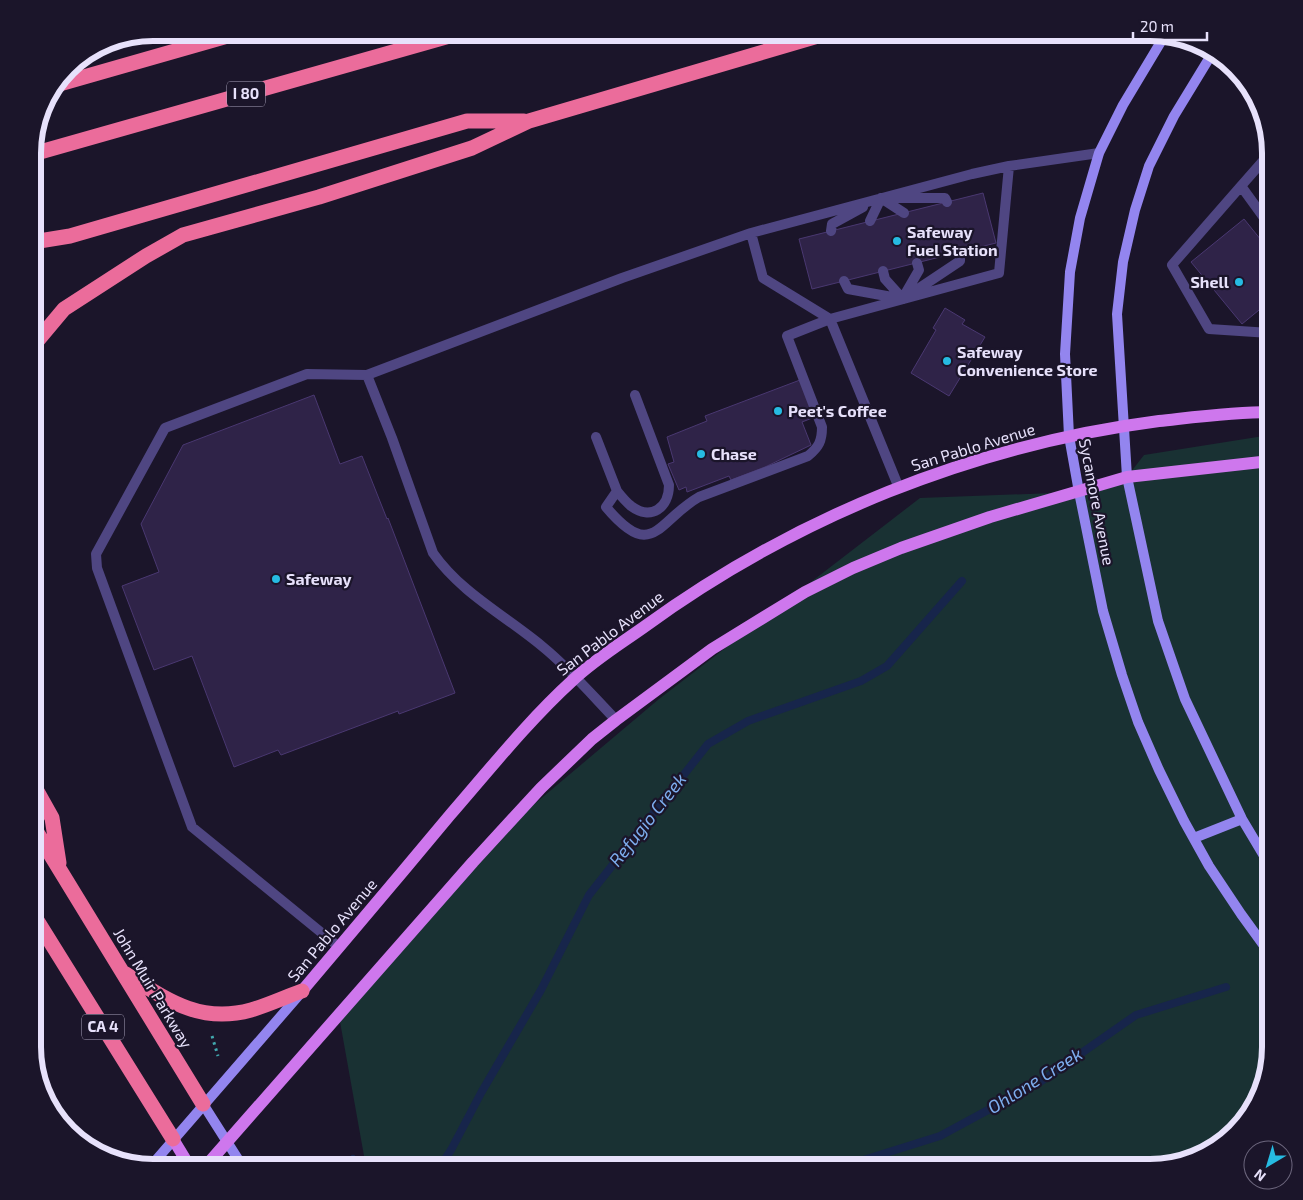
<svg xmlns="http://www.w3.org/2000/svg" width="1303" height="1200" viewBox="0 0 1303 1200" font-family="'Exo 2',sans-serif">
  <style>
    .green { fill: #193133 }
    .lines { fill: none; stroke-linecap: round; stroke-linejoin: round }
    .stream { stroke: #17254b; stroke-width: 8 }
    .building { fill: #2f2348; stroke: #4a3871 }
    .path { stroke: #42a9af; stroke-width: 3; stroke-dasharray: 2.5 4; stroke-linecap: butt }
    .lane { stroke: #4f4682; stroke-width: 10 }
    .secondary { stroke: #9385ef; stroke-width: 10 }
    .primary { stroke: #ce77ed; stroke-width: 12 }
    .highway { stroke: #eb6c9b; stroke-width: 15 }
    .poi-dot { fill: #26bbe2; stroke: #1b152a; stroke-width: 2 }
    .labels { text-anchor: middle; stroke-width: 4.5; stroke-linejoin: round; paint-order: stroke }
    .shield { fill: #1b152a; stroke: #aaa4bc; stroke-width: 1 }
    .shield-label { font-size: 15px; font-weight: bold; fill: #e7e1fb }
    .poi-label { font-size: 16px; font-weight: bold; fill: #e7e1fb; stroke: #1b152a; text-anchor: start }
    .street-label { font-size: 16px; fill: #e7e1fb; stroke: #1b152a }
    .water-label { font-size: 18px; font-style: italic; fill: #7dadee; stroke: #1b152a }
    .rim { fill: none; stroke: #e7e1fb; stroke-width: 6 }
  </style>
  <rect width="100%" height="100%" fill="#1b152a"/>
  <path class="green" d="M1270,435v612l-9,46 -26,39 -39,26 -46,9h-784l-27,-151 173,-193 147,-124 261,-201 159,-6 48,-15 17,-22z"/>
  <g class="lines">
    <path class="stream" d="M353,1159l8,8
      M440,1167l11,-17 30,-57 60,-103 48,-95 119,-151 40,-23 113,-40 26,-15 75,-85
      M841,1167l99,-31 100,-54 96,-67 90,-28"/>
  </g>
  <path class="building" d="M983,193l13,50 -184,46 -13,-50z
    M1244,219l26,32v50l-28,23 -51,-62z
    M945,308l20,12 -3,4 23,13 -36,59 -38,-23 25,-43 -3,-2z
    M800,380l15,37 -13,5 9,23 -46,22 -34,13 -2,-4 -42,16 -1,-5 -7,3 -11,-26 6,-2 -7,-25 40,-16 -2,-5z
    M314,395l26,69 22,-8 25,63 1,-1 67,175 -56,21 -1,-3 -117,44 -3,-5 -44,17 -42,-111 -38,14 -32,-84 37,-14 -18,-48 42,-79z"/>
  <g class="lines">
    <path class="path" d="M212,1036l6,20"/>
    <path class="lane" d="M1241,186l29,-33
      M881,198l23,15
      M895,198h50l2,4
      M870,221l11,-23
      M1270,226l-29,-40 -69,79 37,64 61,4
      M831,231l1,-7 31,-17
      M751,233l12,45 67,41 69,169
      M883,271l2,8 18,20
      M844,281l4,8 55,10 57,-38v-9
      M904,296l15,-26 -2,-7
      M367,375l25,63 41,115c28,40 73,63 110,94 26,21 49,48 73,73
      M596,437l21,54 -11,16c47,56 51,14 93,-10l109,-41c11,-9 14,-15 14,-29l-35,-91 43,-17 169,-46 10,-107
      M617,491c4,5 9,11 14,15 20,15 38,2 38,-21l-34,-90
      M339,947l-147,-120 -95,-259 -1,-14 69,-126 142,-54 60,1 255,-97 129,-45 221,-59 37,-8 90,-13"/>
    <path class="secondary" d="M1165,35l-42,70 -24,48 -19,65 -10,54 -5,82 4,82 10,56 24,119 19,64 16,47 21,48 25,51 25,45 32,48 29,40
      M1213,52l-39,64 -25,50 -14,44 -12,52 -6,52 10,163 31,144 27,78 57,120 28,47
      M1194,838l48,-19
      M203,1104l40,63
      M150,1167l150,-173"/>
    <path class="primary" d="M302,991c49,-58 99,-117 148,-176 40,-46 78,-94 123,-135 21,-20 47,-36 71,-53 151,-110 329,-182 515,-206 37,-4 74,-9 111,-9
      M173,1139l17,28
      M205,1167l268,-305 68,-74 51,-49 24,-19 96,-71 93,-57 48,-24 48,-20 89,-31 137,-40 143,-16"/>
    <path class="highway" d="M56,85l182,-52
      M33,154l427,-121
      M33,242l37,-6 397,-115h57
      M33,346l31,-37 82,-53 37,-21 136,-38 153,-49 57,-27 299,-88
      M33,784l19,34 7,45
      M33,826l170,278
      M33,914l140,225
      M126,974c41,26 74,50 125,36 17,-5 34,-13 51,-19"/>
  </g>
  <g class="poi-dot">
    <circle cx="897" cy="241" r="5"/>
    <circle cx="1239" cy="282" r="5"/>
    <circle cx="947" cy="361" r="5"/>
    <circle cx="778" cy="411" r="5"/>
    <circle cx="701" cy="454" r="5"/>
    <circle cx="276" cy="579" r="5"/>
  </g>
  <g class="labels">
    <g class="shield">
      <rect x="227" y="81.5" width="38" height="25" rx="4"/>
      <rect x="82" y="1014.5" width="42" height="25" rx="4"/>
    </g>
    <g class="shield-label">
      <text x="246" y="99">I 80</text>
      <text x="103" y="1032">CA 4</text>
    </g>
    <g class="poi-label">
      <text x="907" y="238">Safeway<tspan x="907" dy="18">Fuel Station</tspan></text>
      <text x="1229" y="288" text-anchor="end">Shell</text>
      <text x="957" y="358">Safeway<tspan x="957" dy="18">Convenience Store</tspan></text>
      <text x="788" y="417">Peet's Coffee</text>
      <text x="711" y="460">Chase</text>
      <text x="286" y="585">Safeway</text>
    </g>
    <g class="street-label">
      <text transform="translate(973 447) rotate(-17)" y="6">San Pablo Avenue</text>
      <text transform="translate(1097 502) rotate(79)" y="6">Sycamore Avenue</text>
      <text transform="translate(610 633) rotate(-37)" y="6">San Pablo Avenue</text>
      <text transform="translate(332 930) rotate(-50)" y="6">San Pablo Avenue</text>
      <text transform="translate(153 988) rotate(59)" y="6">John Muir Parkway</text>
    </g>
    <g class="water-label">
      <text transform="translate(648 820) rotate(-52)" y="6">Refugio Creek</text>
      <text transform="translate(1035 1081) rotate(-32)" y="6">Ohlone Creek</text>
    </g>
  </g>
  <path d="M0 0H1303V1200H0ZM153 41H1150A112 112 0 0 1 1262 153V1047A112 112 0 0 1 1150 1159H153A112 112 0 0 1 41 1047V153A112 112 0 0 1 153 41Z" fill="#1b152a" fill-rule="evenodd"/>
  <path class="rim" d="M153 41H1150A112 112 0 0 1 1262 153V1047A112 112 0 0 1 1150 1159H153A112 112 0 0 1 41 1047V153A112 112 0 0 1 153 41Z"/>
  <g transform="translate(1268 1165) rotate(218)"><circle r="24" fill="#1b152a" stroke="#6d677e"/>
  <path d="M0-4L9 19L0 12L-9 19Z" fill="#26bbe2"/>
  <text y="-8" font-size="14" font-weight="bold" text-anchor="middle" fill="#e7e1fb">N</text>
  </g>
  <path d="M1133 32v8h74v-8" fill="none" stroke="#e7e1fb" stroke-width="2.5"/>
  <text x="1140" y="32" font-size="15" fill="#e7e1fb" stroke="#1b152a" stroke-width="4" paint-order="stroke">20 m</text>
</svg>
